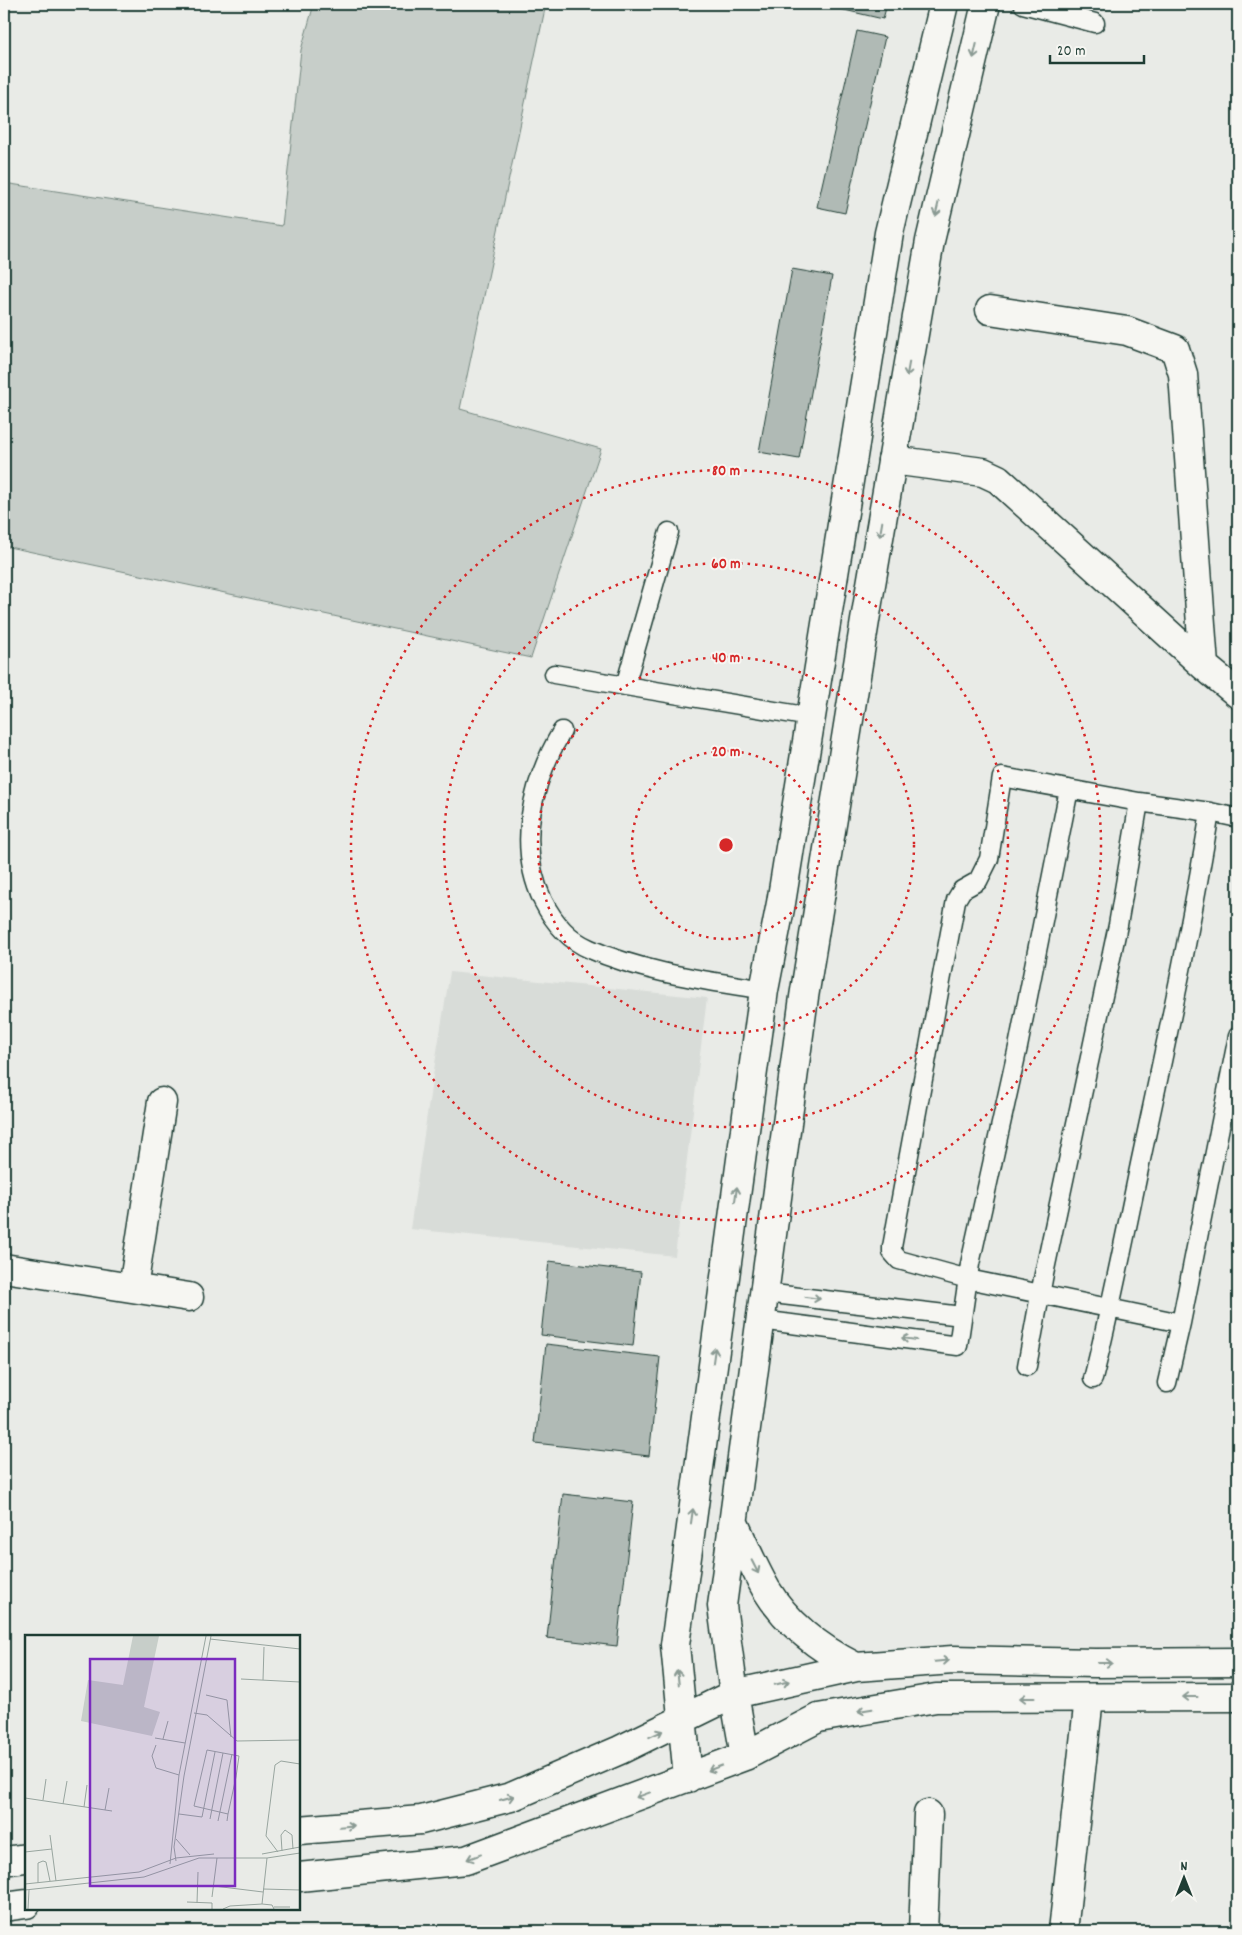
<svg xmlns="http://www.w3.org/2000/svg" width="1242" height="1935" viewBox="0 0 1242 1935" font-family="Dekko,sans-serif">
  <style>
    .built { fill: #d8dcd8 }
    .green { fill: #c7cec9; stroke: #73867e }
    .building { fill: #b0bab5; stroke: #1f3d34 }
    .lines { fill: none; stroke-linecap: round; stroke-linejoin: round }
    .lane-casing { stroke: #1f3d34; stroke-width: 21 }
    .street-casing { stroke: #1f3d34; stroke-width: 31 }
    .secondary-casing { stroke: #1f3d34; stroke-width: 31 }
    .lane { stroke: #f6f6f2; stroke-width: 18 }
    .street { stroke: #f6f6f2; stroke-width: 28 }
    .secondary { stroke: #f6f6f2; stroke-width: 28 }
    .oneway { stroke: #8a9a93 }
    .ring { fill: none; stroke: #d62828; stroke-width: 2.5; stroke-dasharray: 2.5 5 }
    .inset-road { fill: none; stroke: #98a59f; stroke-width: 1 }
    .view { fill: #7b2cbf; fill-opacity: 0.15; stroke: #7b2cbf; stroke-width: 2.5 }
    .inset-edge { fill: none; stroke: #1f3d34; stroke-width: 2.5 }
    .centre { fill: #d62828; stroke: #f6f6f2; stroke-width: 2.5 }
    .ring-label { font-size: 15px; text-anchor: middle; font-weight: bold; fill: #d62828; stroke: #f6f6f2; stroke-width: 4; stroke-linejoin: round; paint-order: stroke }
  </style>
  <rect width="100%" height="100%" fill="#e9ebe7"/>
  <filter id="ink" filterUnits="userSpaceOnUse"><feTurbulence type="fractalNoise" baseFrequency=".02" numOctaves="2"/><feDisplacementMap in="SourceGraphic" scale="10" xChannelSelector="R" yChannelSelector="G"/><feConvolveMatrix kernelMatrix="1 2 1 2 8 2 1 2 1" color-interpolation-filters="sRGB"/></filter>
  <g filter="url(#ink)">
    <path class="built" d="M450,972l257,26 -32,258 -265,-27 21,-141z"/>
    <path class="green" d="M314,4h232l-86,405 141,40 -70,209 -527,-112v-363l278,43 19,-176z"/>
    <path class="building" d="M841,4h46l-4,15 -43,-10z
      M857,31l28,6 -40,176 -28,-6z
      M792,269l40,7 -33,183 -40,-7z
      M549,1261l92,11 -8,74 -92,-11z
      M546,1344l114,13 -11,99 -114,-13z
      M563,1494l70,8 -16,144 -70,-8z"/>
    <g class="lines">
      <defs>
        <path id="lane" d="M1023,4l72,19
          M554,674l257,43
          M625,686l44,-154
          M562,731c-30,51 -46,114 -19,170 10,20 26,39 47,48 55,24 115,31 174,41
          M765,1293l197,23
          M761,1320l197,26 12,-82 48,-217 51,-258
          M1181,1323l-213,-44 -69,-19 -7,-8v-5l64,-347 6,-10 16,-9 11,-22 13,-82 137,25 71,10 28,6
          M1027,1366l16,-87 75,-354 21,-123
          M1093,1379c18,-71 32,-143 47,-215 25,-117 51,-234 70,-352
          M1167,1383l14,-60 57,-287"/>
        <path id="street" d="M990,310l137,21 48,18 8,25 21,292
          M892,460l91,12 15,7 206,187 34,28
          M4,1268l185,29
          M133,1288l29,-186
          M923,1931l5,-117
          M1063,1931l26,-233"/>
        <path id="secondary" d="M734,1523c10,22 20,45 32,66 22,36 54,60 90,78
          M745,1756l-11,-62 -12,-88 82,-609 65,-401 61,-355 56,-237
          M688,1778l-13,-133 89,-655 17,-87 108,-670 55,-229
          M299,1830l122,-10 90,-23 109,-47 114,-56 122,-27 97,-7 142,3 143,-1
          M4,1861l22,-3
          M299,1877l167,-17 279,-104 73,-38 118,-20 302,-1
          M4,1907l22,-3"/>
      </defs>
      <use href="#lane" class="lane-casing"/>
      <use href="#street" class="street-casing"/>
      <use href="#secondary" class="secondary-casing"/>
      <use href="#lane" class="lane"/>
      <use href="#street" class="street"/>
      <use href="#secondary" class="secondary"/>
    </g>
    <defs><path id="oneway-shaft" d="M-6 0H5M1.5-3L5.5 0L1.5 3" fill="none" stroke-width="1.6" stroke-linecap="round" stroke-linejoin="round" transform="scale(1.25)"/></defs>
    <g class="oneway">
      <use href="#oneway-shaft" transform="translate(975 51) rotate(103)"/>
      <use href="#oneway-shaft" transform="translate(937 209) rotate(103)"/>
      <use href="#oneway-shaft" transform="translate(908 369) rotate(100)"/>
      <use href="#oneway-shaft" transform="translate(881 529) rotate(100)"/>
      <use href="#oneway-shaft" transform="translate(736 1194) rotate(-82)"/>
      <use href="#oneway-shaft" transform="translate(813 1298) rotate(7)"/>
      <use href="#oneway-shaft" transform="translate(909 1339) rotate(-172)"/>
      <use href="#oneway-shaft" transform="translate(714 1355) rotate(-82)"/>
      <use href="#oneway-shaft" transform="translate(692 1516) rotate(-82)"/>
      <use href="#oneway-shaft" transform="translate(755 1567) rotate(63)"/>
      <use href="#oneway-shaft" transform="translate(942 1661) rotate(-5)"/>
      <use href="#oneway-shaft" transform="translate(1105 1663)"/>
      <use href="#oneway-shaft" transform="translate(678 1677) rotate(-96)"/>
      <use href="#oneway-shaft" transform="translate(782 1683) rotate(-13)"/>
      <use href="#oneway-shaft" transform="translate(1190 1697) rotate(180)"/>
      <use href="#oneway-shaft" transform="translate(1027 1698) rotate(180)"/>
      <use href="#oneway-shaft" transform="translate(865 1710) rotate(171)"/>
      <use href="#oneway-shaft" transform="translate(656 1734) rotate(-25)"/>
      <use href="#oneway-shaft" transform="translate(715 1768) rotate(159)"/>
      <use href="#oneway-shaft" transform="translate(643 1795) rotate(160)"/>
      <use href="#oneway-shaft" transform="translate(507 1798) rotate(-16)"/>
      <use href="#oneway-shaft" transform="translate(347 1826) rotate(-5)"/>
      <use href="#oneway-shaft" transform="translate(474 1857) rotate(160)"/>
    </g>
  </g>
  <g class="ring">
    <circle cx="726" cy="845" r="94"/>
    <circle cx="726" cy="845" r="188"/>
    <circle cx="726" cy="845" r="282"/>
    <circle cx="726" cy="845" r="375"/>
  </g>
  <g transform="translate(25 1635)">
    <rect width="275" height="275" fill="#e9ebe7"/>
    <path d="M108,1h26l-15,71 16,5 -8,24 -71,-15 7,-41 35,5z" fill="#c7cec9"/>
    <path class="inset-road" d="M185,4l90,10M216,44l59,3M238,45l1,-33M181,60l21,5 4,37M169,78l13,2 30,26 63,-1M130,103l30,5M138,104l5,-18M131,110l-4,11 4,12 23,7M0,163l87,13M18,165l3,-21M38,169l4,-23M59,172l3,-22M80,175l4,-22M154,179l23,3 13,-65M185,184l13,-66M193,186l14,-67M202,186l1,-7 8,-37 3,-21 -32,-6 -13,56 34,8M25,200l6,46M151,204l14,16M257,216l-1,-16 4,-5 7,5 1,14M0,217l27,-3M253,217l-12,-16 9,-71 6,-4 19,3M237,219l38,-7M151,226l-2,-14 10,-71 27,-140M145,229l9,-89 27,-139M13,248v-20l5,-2 3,1 4,19M0,249l114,-12 37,-14 38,-4M189,251l49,6M238,254l37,1M0,255l119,-13 55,-19h68l33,-5M187,262l5,-39M162,267l25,1v6M172,268l1,-31M237,269l5,-46M249,272h16M3,274l1,-19M198,274l7,-3 32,-2 10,1 2,4"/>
    <path class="view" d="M65,24h145v227h-145z"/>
    <rect width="275" height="275" class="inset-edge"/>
  </g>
  <circle cx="726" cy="845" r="8" class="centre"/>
  <g class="ring-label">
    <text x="726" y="475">80 m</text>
    <text x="726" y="568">60 m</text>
    <text x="726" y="662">40 m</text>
    <text x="726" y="756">20 m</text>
  </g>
  <rect width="1242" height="1935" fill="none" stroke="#f6f6f2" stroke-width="20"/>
  <rect x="10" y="10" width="1222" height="1915" fill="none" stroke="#1f3d34" stroke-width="2" filter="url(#ink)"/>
  <g transform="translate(1184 1878)" stroke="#f6f6f2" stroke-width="4" paint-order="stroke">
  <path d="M0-4L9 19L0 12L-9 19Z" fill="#1f3d34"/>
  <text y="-8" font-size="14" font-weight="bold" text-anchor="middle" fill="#1f3d34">N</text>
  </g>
  <path d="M1050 55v8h94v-8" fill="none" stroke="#1f3d34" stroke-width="2.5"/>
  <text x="1057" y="55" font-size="15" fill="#1f3d34" stroke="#f6f6f2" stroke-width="4" paint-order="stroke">20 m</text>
</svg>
